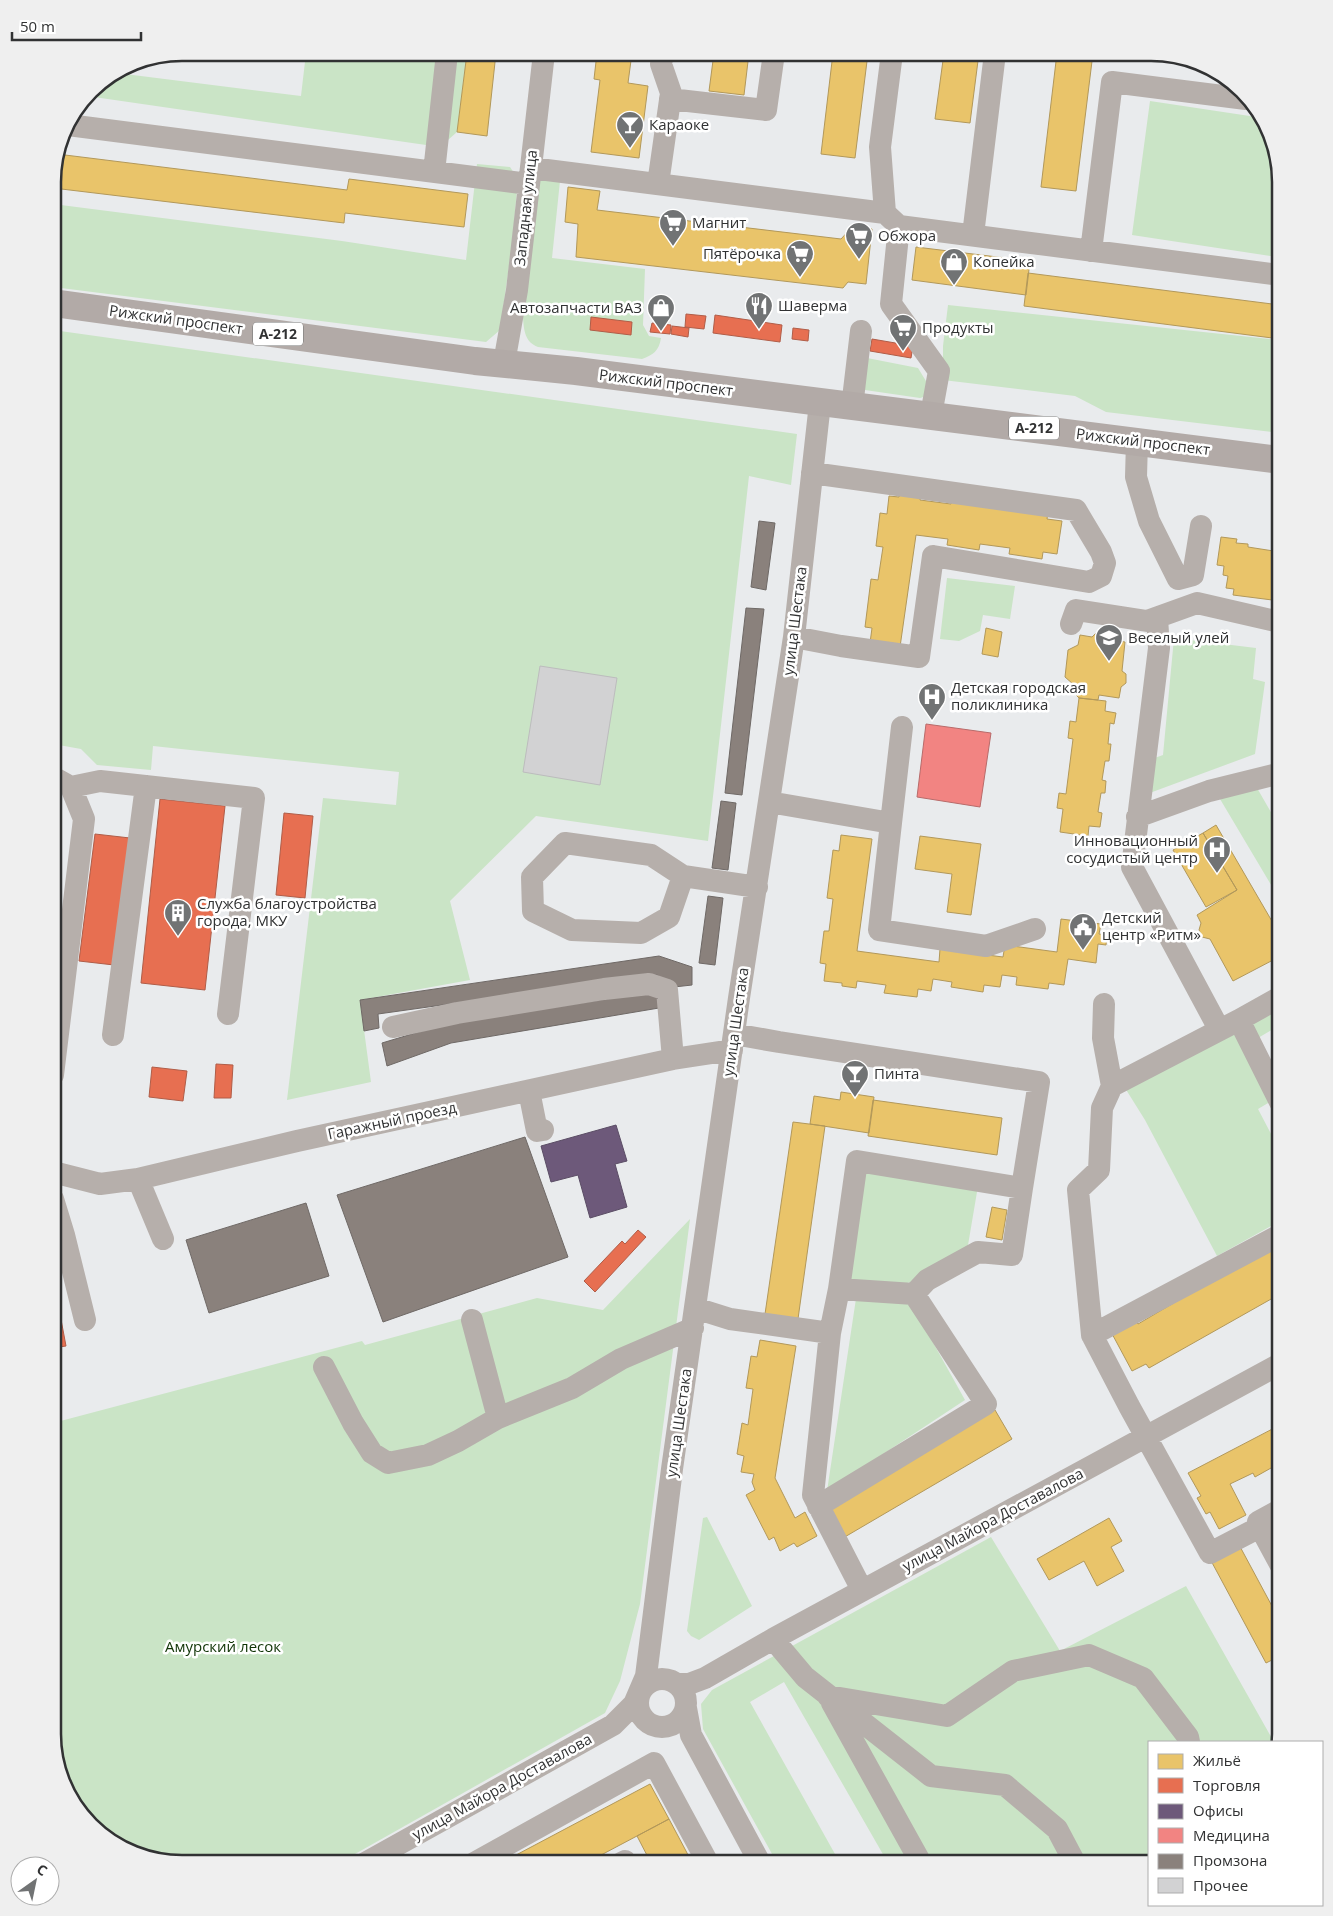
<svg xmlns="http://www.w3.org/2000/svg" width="1333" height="1916" viewBox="0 0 1333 1916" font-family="'Open Sans',sans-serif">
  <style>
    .green { fill: #cae4c6 }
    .homes { fill: #e9c46a; stroke: #b2985a }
    .shops { fill: #e76f51; stroke: #b05d48 }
    .offices { fill: #6d597a; stroke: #5b4d65 }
    .health { fill: #f28482; stroke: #b86b6a }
    .industry { fill: #8a817c; stroke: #6f6966 }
    .building { fill: #d2d2d3; stroke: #bcbcbd }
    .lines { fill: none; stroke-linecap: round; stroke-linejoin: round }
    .minor { stroke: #b6afab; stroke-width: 22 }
    .highway { stroke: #b2aaa7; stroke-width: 28 }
    .labels { text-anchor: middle; stroke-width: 5; stroke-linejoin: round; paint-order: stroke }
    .shield { fill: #fff; stroke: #6f7070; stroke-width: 1 }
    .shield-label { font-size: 14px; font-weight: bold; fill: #313233 }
    .poi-label { font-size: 15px; fill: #313233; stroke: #fff; text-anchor: start }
    .street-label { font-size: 15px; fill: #313233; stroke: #fff }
    .park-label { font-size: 15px; fill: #103406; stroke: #fff }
    .rim { fill: none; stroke: #313233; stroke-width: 2.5 }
  </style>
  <rect width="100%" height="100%" fill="#e9ebed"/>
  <path class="green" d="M306,53h161l-10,79 -17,15 -353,-51 4,-6 26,-17 184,23z
    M1150,101l113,17 17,64v51l-3,24 -145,-22z
    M477,164l33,3 8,12 -6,66 -12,85 -14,12 -433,-55v-83l289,37 124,19z
    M529,176l31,5 -8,77 93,11 -2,56 6,11 12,2c-2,13 -8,17 -19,21l-104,-12c-13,-5 -14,-16 -15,-29z
    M948,305l332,35v93l-174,-21 -31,-16 -132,-16v-34z
    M53,330l744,104 -6,51 -42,-9 -41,365 -172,-25 -86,85 20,79 -110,20 11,82 -84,18 36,-302 73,7 3,-33 -246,-26 -2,24 -54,-5 -16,-16 -28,-5z
    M862,357l56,11 11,18 -2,10 -7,2 -55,-8z
    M947,578l68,8 -5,33 -27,-4 -3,16 -21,10 -19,-2z
    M1174,638l82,10 -3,31 12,3 -10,72 -108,40 2,-34 14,-5z
    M1253,781l27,47v72l-60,-101z
    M1280,1009v16l-22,13 -7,-14z
    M1237,1029l38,70 -17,10 22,42v70l-63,35 -72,-136 -20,-32z
    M861,1166l117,20 -12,71 -48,23 -18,5 -55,-4z
    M690,1219l-50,385 -20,77 -15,32 -266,150h-165l-64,-21 -40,-44 -17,-64v-311l309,-82 3,4 172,-47 66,12z
    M857,1292l45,5 13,13 50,90 -138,91z
    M707,1517l45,89 -53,34 -8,-4 -4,-5 16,-113z
    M991,1537l69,114 126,-65 88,156h-125v121h-261l-104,-181 -34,20 90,161h-63l-74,-134 -2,-25 11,-14z"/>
  <path class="homes" d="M467,53h29l-9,83 -30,-4z
    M597,53h35l-4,30 20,3 -9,72 -48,-6 9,-72 -6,-1z
    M714,53h35l-5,42 -35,-4z
    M833,53h35l-13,105 -34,-4z
    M944,53h35l-9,70 -35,-4z
    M1057,53h36l-17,138 -35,-4z
    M1097,53h62l36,12z
    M57,154l290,36 2,-11 119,15 -4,33 -119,-14 -1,10 -291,-35v-14z
    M568,187l32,4 -3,19 244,29 12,-13 19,3 -6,55 -18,-2 -5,6 -267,-31 2,-33 -13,-2z
    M916,247l114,14 -4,34 -114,-15z
    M1028,273l252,32v34l-256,-33z
    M900,489l21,3 -1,8 31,4 1,-6 96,14 -1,7 15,2 -5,33 -14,-2 -1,7 -33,-5 1,-6 -30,-4 -1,6 -32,-5 1,-6 -32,-4 -16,112 -30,-4 2,-15 -7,-1 6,-48 7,1 5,-33 -7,-1 4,-33 7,1 2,-18 10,1z
    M1221,537l16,2 -1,4 12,1v3l32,5v49l-47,-6 1,-6 -8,-1 2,-12 -5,-1 1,-9 -7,-1z
    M986,628l16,4 -4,25 -16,-3z
    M1097,632l11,2 4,6 13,2 -3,29 4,3v9l-5,4 -2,11 -20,-3 -1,5 -19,-2 -6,-6v-8l-8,-7 3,-27 10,-5 2,-10 12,2z
    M1079,698l27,3 -1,10 11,2 -2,11 -4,-1 -2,21h3l-2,17h-4l-3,19 4,1 -1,12h-4l-3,19 4,1 -2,14 -11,-1 -1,10 -28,-4 3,-23 -6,-1 2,-15 7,1 7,-55 -5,-1 2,-17 6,1z
    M1216,825l64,110 -5,24 -42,22 -23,-42 -8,-2 -3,-7 2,-7 -4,-8 40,-25 -34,-57z
    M1203,833l34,57 -31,17 -33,-57z
    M841,835l31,4 -15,112 82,11 1,-13 63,8 2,-12 52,7 4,-33 40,5 -2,10 8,1 -1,10 -8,-1 -2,19 -28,-4 -4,26 -15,-2 -1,6 -32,-4 1,-8 -15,-2 -2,12 -16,-2 -1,7 -32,-5 1,-5 -19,-3 -2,12 -13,-2 -1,8 -33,-4 2,-8 -29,-4 -1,7 -14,-2v-3l-18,-2 2,-17 -6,-1 4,-32h5l4,-32 -6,-1 6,-48 6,1z
    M920,836l61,8 -10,71 -24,-3 5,-38 -37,-5z
    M841,1092l33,5 -5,36 -59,-9 4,-28 26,4z
    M873,1100l129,18 -5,37 -129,-19z
    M793,1122l32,4 -28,200 -33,-5z
    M992,1207l15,3 -5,30 -16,-3z
    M1280,1244v50l-131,74 -3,-4 -14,7 -22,-41 24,-13 4,7 95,-56z
    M760,1340l36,6 -21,132 20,40 10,-6 12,24 -20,11 -3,-4 -14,8 -6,-14 -5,3 -23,-45 9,-5 -3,-8 2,-8 -13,-2 3,-16 -7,-2 5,-31 6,2 5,-36 -7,-1 5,-32 6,1z
    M995,1410l17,29 -169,99 -18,-29z
    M1280,1425v38l-25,14 -2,-4 -23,11 16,31 -27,14 -9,-17 -4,2 -9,-16 4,-2 -13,-23z
    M1109,1518l13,23 -11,6 13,24 -27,15 -13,-25 -35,19 -12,-21z
    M1237,1541l43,80v35l-14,7 -57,-106z
    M650,1784l19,35 -83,44h-85z
    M669,1819l17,32 6,12h-41l-14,-27z"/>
  <path class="shops" d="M686,314l20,2 -2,13 -19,-2z
    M715,315l67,10 -2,17 -67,-9z
    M591,317l41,5 -1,13 -41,-5z
    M652,323l19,2 -1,9 -20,-2z
    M672,326l17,2 -1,9 -17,-3z
    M793,328l16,2 -1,11 -16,-2z
    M872,339l41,7 -2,12 -41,-7z
    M160,799l65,7 -20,184 -64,-7z
    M284,813l29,3 -8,82 -29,-3z
    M95,834l35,4 -16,127 -35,-4z
    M216,1064l17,1 -2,33h-17z
    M152,1067l35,4 -4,30 -34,-4z
    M638,1230l8,7 -51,55 -11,-11 38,-40 3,3z
    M53,1277l13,69 -13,2z"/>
  <path class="offices" d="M616,1125l11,36 -12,3 12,43 -37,11 -12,-43 -27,7 -10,-36z"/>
  <path class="health" d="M926,724l65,9 -11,74 -63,-10z"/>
  <path class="industry" d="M759,521l16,2 -9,67 -15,-3z
    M746,608l18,1 -22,186 -17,-2z
    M721,801l15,2 -8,67 -16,-2z
    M708,896l15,2 -8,67 -16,-2z
    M659,956l33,11v18l-18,2 -17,-12 -279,39 1,14 -15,3 -4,-31z
    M657,991l2,17 -208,35 -64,23 -5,-23 63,-19z
    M525,1137l43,120 -185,65 -46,-127z
    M306,1203l23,73 -120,37 -23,-73z"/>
  <path class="building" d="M540,666l77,12 -17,107 -77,-13z"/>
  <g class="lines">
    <path class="minor" d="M670,99l96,11 8,-57
      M68,125l461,59
      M531,168l354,45 14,13 -8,78 48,67 -8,44
      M434,172l13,-119
      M658,184l13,-91 -10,-29 2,-11
      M885,213l-5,-66 12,-94
      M899,226l381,49
      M973,235l22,-182
      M1091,251l21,-169 134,17
      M504,363l13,-73 27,-237
      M852,407l9,-76
      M1137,441l-1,36 13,44 29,58 15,-4 8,-49
      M1157,618l2,30 -27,219 87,162
      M1071,624l5,-14 71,11 50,-18 83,19
      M794,637l47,9 78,11 14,-101 156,26 12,-6 4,-13 -4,-11 -25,-42 -264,-37
      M71,787l29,-6 154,17 -26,216
      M769,802l122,21 -12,107 107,16 49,-17
      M1137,817l72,-26 68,-17
      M891,823l11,-96
      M683,876l-14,41 -28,16 -69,-3 -39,-19 -1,-34 33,-34 86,12 32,21 74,11
      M393,1027l64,-14 147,-24 45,-5 18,6 6,69
      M734,1034l45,8 260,40 -17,106 -165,-27 -18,128 -9,44 -17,162 49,95
      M113,1035l33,-249
      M53,1075l31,-256 -13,-32 -18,-10
      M1112,1086l127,-66
      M529,1091l8,40 6,-1
      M1280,1102l-41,-82 41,-23
      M53,1172l47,12 38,-5 159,-38 376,-82 59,-9
      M138,1179l25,60
      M53,1199l11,36 21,85
      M914,1294l13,-14 51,-28 34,3 10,-67
      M695,1308l35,11 100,14
      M472,1320l26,98 74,-30 49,-29 72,-31
      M1092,1335l-14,-145 21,-20 3,-62 10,-22 -9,-48 1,-34
      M324,1367l29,56 19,30 16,10 40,-8 30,-14 40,-23
      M818,1506l168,-102 -72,-110 -75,-5
      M1280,1510l-22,12 2,5 -50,26 -81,-147 -37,-71 188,-100
      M1260,1527l20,37
      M773,1639l32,38 126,99 74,9 52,44 18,34
      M638 1703a24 24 0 1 1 48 0a24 24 0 1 1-48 0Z
      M677,1684h12l16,-6 68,-39 507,-275
      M828,1696l119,20 66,-45 76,-16 54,23 45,59 1,5
      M832,1703l89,160
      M686,1708l5,27 69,128
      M365,1863l248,-138 21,-21 12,-28 26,-207 67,-471 55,-361 26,-234
      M474,1863l180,-100 54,100
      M621,1863l4,-2 1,2"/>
    <path class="highway" d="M53,303l422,58 101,10 704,89"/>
  </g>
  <defs>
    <symbol id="bar-pin" viewBox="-11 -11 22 30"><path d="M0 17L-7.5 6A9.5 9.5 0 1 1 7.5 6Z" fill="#717374" stroke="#fff"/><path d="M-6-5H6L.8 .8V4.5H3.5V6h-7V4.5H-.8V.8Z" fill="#fff"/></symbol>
    <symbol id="supermarket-pin" viewBox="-11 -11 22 30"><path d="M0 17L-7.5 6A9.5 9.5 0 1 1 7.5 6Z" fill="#717374" stroke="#fff"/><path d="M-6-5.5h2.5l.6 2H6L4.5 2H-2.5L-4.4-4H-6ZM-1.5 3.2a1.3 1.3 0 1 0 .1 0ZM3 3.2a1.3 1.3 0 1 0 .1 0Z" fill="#fff"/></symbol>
    <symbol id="shop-pin" viewBox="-11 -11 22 30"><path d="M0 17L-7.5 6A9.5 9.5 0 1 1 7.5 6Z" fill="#717374" stroke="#fff"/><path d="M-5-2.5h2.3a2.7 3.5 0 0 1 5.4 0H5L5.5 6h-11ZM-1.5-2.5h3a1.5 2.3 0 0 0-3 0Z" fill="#fff"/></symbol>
    <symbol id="restaurant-pin" viewBox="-11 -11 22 30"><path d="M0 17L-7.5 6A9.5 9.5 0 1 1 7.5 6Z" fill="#717374" stroke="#fff"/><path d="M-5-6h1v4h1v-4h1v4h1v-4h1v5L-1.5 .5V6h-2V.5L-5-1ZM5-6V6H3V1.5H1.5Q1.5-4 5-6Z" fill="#fff"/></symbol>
    <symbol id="school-pin" viewBox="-11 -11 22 30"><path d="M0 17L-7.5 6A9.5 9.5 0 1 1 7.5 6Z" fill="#717374" stroke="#fff"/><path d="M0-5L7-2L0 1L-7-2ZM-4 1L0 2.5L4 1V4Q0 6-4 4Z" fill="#fff"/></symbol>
    <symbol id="hospital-pin" viewBox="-11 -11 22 30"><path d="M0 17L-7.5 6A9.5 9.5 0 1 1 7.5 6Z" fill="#717374" stroke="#fff"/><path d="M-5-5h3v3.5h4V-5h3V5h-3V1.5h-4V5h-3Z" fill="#fff"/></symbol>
    <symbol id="building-pin" viewBox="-11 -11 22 30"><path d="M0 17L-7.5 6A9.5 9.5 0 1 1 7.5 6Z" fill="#717374" stroke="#fff"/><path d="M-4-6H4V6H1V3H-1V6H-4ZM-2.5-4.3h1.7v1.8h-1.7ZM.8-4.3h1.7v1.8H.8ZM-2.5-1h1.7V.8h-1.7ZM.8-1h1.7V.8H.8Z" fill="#fff"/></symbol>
    <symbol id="civic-pin" viewBox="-11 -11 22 30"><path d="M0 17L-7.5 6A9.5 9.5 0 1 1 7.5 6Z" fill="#717374" stroke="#fff"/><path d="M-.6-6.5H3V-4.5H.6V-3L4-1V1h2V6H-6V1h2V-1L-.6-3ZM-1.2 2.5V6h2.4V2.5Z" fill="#fff"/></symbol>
  </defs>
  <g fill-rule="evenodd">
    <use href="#bar-pin" x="614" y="109" width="32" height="43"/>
    <use href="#supermarket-pin" x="657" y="207" width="32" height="43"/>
    <use href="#supermarket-pin" x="843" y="220" width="32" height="43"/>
    <use href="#supermarket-pin" x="784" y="238" width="32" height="43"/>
    <use href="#shop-pin" x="938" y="246" width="32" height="43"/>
    <use href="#restaurant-pin" x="743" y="290" width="32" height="43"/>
    <use href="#shop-pin" x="645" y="292" width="32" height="43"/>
    <use href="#supermarket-pin" x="887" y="312" width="32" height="43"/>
    <use href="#school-pin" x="1093" y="622" width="32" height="43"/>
    <use href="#hospital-pin" x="916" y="681" width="32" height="43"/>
    <use href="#hospital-pin" x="1201" y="834" width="32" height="43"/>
    <use href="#building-pin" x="162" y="897" width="32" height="43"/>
    <use href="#civic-pin" x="1067" y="911" width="32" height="43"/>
    <use href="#bar-pin" x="839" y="1058" width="32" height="43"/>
  </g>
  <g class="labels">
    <g class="shield">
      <rect x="253" y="322.5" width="50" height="23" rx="4"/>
      <rect x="1009" y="416.5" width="50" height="23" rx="4"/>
    </g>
    <g class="shield-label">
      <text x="278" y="339">А-212</text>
      <text x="1034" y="433">А-212</text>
    </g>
    <g class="poi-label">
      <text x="649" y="130">Караоке</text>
      <text x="692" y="228">Магнит</text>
      <text x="878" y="241">Обжора</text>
      <text x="781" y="259" text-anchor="end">Пятёрочка</text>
      <text x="973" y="267">Копейка</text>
      <text x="778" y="311">Шаверма</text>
      <text x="642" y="313" text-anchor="end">Автозапчасти ВАЗ</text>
      <text x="922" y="333">Продукты</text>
      <text x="1128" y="643">Веселый улей</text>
      <text x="951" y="693">Детская городская<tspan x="951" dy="17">поликлиника</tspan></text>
      <text x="1198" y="846" text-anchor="end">Инновационный<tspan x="1198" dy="17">сосудистый центр</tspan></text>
      <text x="197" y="909">Служба благоустройства<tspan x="197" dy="17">города, МКУ</tspan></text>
      <text x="1102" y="923">Детский<tspan x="1102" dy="17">центр «Ритм»</tspan></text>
      <text x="874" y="1079">Пинта</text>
    </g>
    <g class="street-label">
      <text transform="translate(526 208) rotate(-84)" y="5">Западная улица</text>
      <text transform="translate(176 320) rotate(8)" y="5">Рижский проспект</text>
      <text transform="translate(666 383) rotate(7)" y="5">Рижский проспект</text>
      <text transform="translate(1143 442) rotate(7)" y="5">Рижский проспект</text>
      <text transform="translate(795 621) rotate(-83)" y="5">улица Шестака</text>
      <text transform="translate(736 1022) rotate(-82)" y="5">улица Шестака</text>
      <text transform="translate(392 1121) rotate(-12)" y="5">Гаражный проезд</text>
      <text transform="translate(679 1423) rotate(-82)" y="5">улица Шестака</text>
      <text transform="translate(993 1520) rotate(-28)" y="5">улица Майора Доставалова</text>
      <text transform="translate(502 1787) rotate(-29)" y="5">улица Майора Доставалова</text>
    </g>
    <g class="park-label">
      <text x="223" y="1652">Амурский лесок</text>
    </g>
  </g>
  <path d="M0 0H1333V1916H0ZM182 61H1151A121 121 0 0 1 1272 182V1734A121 121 0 0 1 1151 1855H182A121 121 0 0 1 61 1734V182A121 121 0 0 1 182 61Z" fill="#efefef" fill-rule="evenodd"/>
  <path class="rim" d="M182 61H1151A121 121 0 0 1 1272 182V1734A121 121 0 0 1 1151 1855H182A121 121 0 0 1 61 1734V182A121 121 0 0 1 182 61Z"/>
  <rect x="1148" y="1741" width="175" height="165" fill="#ffffff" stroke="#adadad"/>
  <rect x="1158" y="1754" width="25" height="15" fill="#e9c46a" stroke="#adadad"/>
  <text x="1193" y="1766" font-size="15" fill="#313233">Жильё</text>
  <rect x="1158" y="1778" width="25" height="15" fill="#e76f51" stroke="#adadad"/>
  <text x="1193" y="1791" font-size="15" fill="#313233">Торговля</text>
  <rect x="1158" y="1804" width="25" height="15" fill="#6d597a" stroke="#adadad"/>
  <text x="1193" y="1816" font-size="15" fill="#313233">Офисы</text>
  <rect x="1158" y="1828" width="25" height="15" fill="#f28482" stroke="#adadad"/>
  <text x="1193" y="1841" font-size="15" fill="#313233">Медицина</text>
  <rect x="1158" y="1854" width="25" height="15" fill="#8a817c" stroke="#adadad"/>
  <text x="1193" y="1866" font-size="15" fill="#313233">Промзона</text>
  <rect x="1158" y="1878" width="25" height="15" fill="#d2d2d3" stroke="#adadad"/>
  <text x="1193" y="1891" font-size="15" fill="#313233">Прочее</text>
  <g transform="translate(35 1881) rotate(33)"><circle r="24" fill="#ffffff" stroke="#adadad"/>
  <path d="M0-4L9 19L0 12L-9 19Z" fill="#717374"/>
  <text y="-8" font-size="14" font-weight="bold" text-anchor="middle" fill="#313233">С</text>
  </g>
  <path d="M12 32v8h129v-8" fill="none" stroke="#313233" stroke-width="2.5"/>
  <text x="20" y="32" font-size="15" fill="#313233" stroke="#ffffff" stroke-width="4" paint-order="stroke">50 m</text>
</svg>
